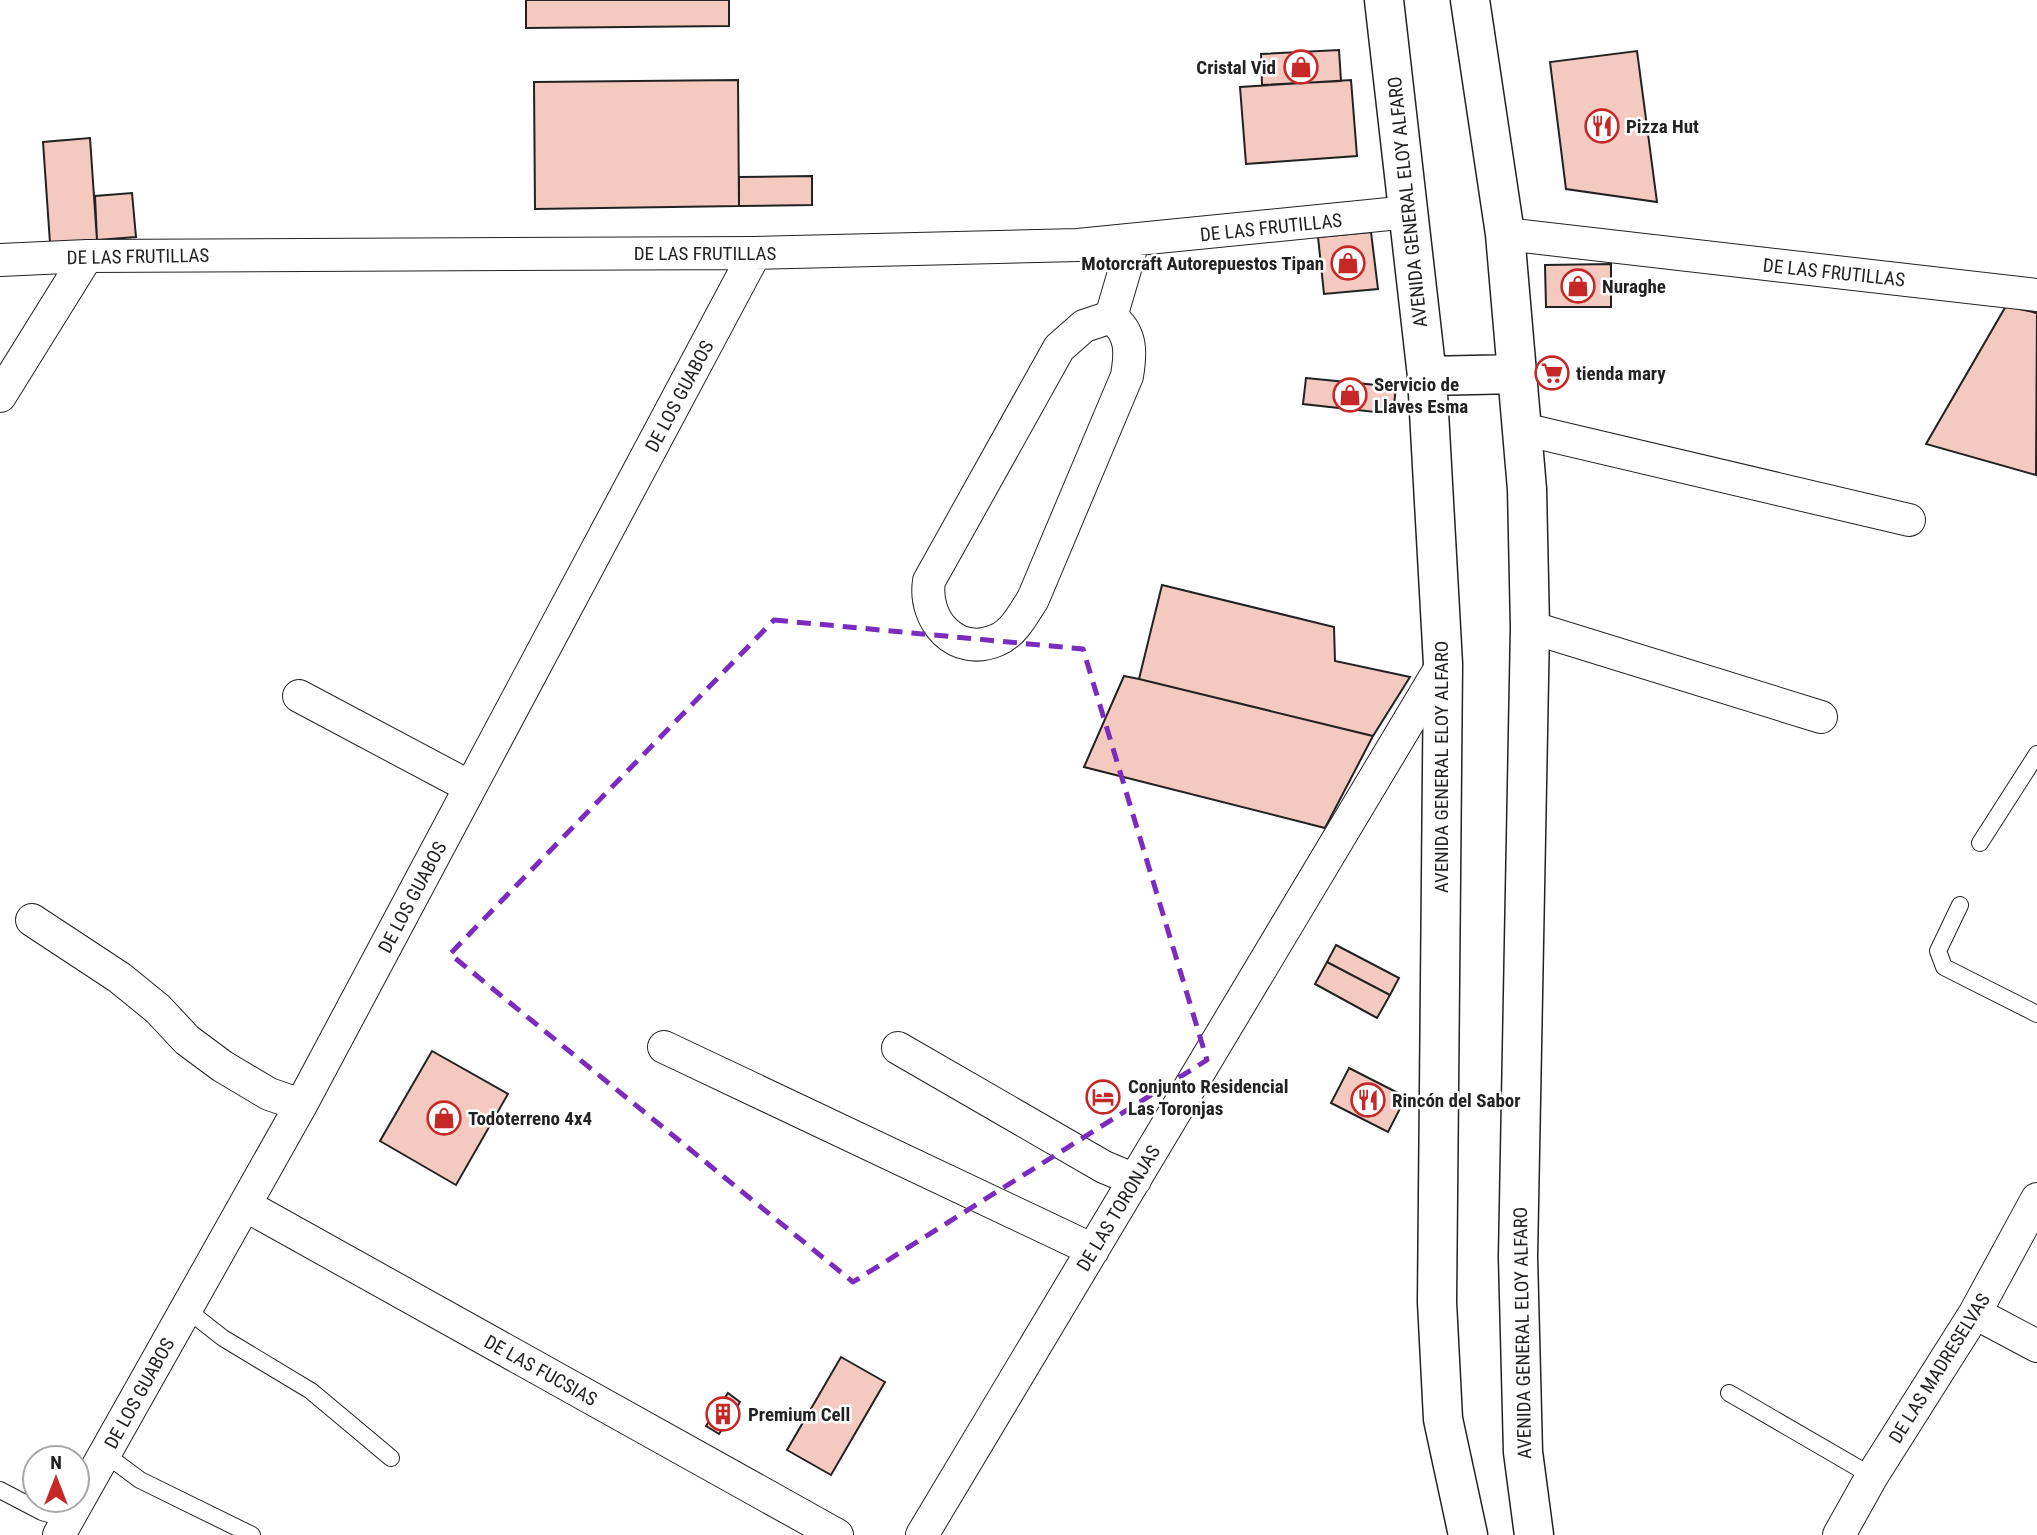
<svg xmlns="http://www.w3.org/2000/svg" width="2037" height="1535" viewBox="0 0 2037 1535" font-family="'Roboto Condensed',sans-serif">
  <style>
    .building { fill: #f3c9c0; stroke: #222; stroke-width: 2 }
    .lines { fill: none; stroke-linecap: round; stroke-linejoin: round }
    .service-casing { stroke: #222; stroke-width: 18 }
    .minor-casing { stroke: #222; stroke-width: 34 }
    .primary-casing { stroke: #222; stroke-width: 41 }
    .service { stroke: #fff; stroke-width: 16 }
    .minor { stroke: #fff; stroke-width: 32 }
    .primary { stroke: #fff; stroke-width: 38 }
    .marked { fill: none; stroke: #7b2cbf; stroke-width: 5; stroke-dasharray: 14 9; stroke-linejoin: round }
    .labels { text-anchor: middle; stroke-width: 5; stroke-linejoin: round; paint-order: stroke }
    .poi-label { font-size: 19px; font-weight: bold; fill: #222; stroke: #fff; text-anchor: start }
    .street-label { font-size: 19px; fill: #222; stroke: #fff }
  </style>
  <rect width="100%" height="100%" fill="#fff"/>
  <path class="building" d="M526,0h203v26l-203,2z
    M1339,50l2,31 -79,4 -1,-31z
    M1637,51l20,151 -91,-13 -16,-127z
    M738,80l1,126 -204,3 -1,-127z
    M1351,80l6,76 -111,8 -6,-77z
    M90,138l7,102 -47,3 -7,-101z
    M812,176v29l-73,1v-29z
    M132,193l4,44 -39,3 -2,-44z
    M1371,232l7,57 -54,5 -6,-57z
    M1611,264v43h-65l-1,-42z
    M2006,306l31,7 -1,162 -110,-31z
    M1306,378l90,9 -3,27 -90,-10z
    M1162,585l172,42 1,34 75,16 -37,59 -234,-57z
    M1124,676l15,3 234,57 -48,92 -241,-61z
    M1336,945l63,33 -9,17 -63,-33z
    M1327,962l63,33 -13,23 -62,-34z
    M432,1051l76,43 -52,91 -76,-44z
    M1349,1068l57,29 -18,35 -57,-29z
    M841,1357l44,25 -54,93 -44,-25z
    M728,1393l12,9 -21,32 -13,-8z"/>
  <g class="lines">
    <defs>
      <path id="service" d="M1980,843l57,-89
        M1960,905l-22,46 6,16 93,47
        M186,1309l37,29 88,53 80,67
        M1729,1393l143,83
        M105,1454l35,26 112,55
        M0,1490l42,22 26,8"/>
      <path id="minor" d="M1505,234l532,61
        M0,260l87,-4 668,-3 323,-8 331,-33
        M1111,317c21,16 20,35 16,59l-94,223c-9,14 -19,34 -36,41 -41,18 -74,-20 -68,-59l130,-233 25,-22z
        M1111,317l22,-75
        M0,396l87,-140
        M1523,429l386,91
        M1530,627l291,90
        M299,696l171,91
        M32,920l88,58 38,31 29,31 35,26 47,28 32,11
        M664,1047l429,203
        M898,1048l206,119 31,13
        M245,1205l592,330
        M1975,1313l62,33
        M59,1535l242,-430 454,-852
        M922,1535l521,-871
        M1839,1535l33,-59 103,-163 62,-114"/>
      <path id="primary" d="M1384,0l43,376 16,288 -6,638 6,117 25,116
        M1470,0l35,234 22,255 3,138 -12,630 5,195 11,83
        M1427,376l91,-2"/>
    </defs>
    <use href="#service" class="service-casing"/>
    <use href="#minor" class="minor-casing"/>
    <use href="#primary" class="primary-casing"/>
    <use href="#service" class="service"/>
    <use href="#minor" class="minor"/>
    <use href="#primary" class="primary"/>
  </g>
  <path class="marked" d="M774,620l309,29 124,411 -354,222 -403,-328z"/>
  <defs>
    <symbol id="shop-ring" viewBox="-11 -11 22 22"><circle r="9.5" fill="#fff" stroke="#c62828" stroke-width="1.5"/><path d="M-5-2.5h2.3a2.7 3.5 0 0 1 5.4 0H5L5.5 6h-11ZM-1.5-2.5h3a1.5 2.3 0 0 0-3 0Z" fill="#c62828"/></symbol>
    <symbol id="restaurant-ring" viewBox="-11 -11 22 22"><circle r="9.5" fill="#fff" stroke="#c62828" stroke-width="1.5"/><path d="M-5-6h1v4h1v-4h1v4h1v-4h1v5L-1.5 .5V6h-2V.5L-5-1ZM5-6V6H3V1.5H1.5Q1.5-4 5-6Z" fill="#c62828"/></symbol>
    <symbol id="supermarket-ring" viewBox="-11 -11 22 22"><circle r="9.5" fill="#fff" stroke="#c62828" stroke-width="1.5"/><path d="M-6-5.5h2.5l.6 2H6L4.5 2H-2.5L-4.4-4H-6ZM-1.5 3.2a1.3 1.3 0 1 0 .1 0ZM3 3.2a1.3 1.3 0 1 0 .1 0Z" fill="#c62828"/></symbol>
    <symbol id="hotel-ring" viewBox="-11 -11 22 22"><circle r="9.5" fill="#fff" stroke="#c62828" stroke-width="1.5"/><path d="M-6-4.5h1.5V1H6V5H4.5V3h-9V5H-6ZM-4 0a1.8 1.8 0 1 1 3.6 0ZM.5 0V-2.5h3Q6-2.5 6 0Z" fill="#c62828"/></symbol>
    <symbol id="building-ring" viewBox="-11 -11 22 22"><circle r="9.5" fill="#fff" stroke="#c62828" stroke-width="1.5"/><path d="M-4-6H4V6H1V3H-1V6H-4ZM-2.5-4.3h1.7v1.8h-1.7ZM.8-4.3h1.7v1.8H.8ZM-2.5-1h1.7V.8h-1.7ZM.8-1h1.7V.8H.8Z" fill="#c62828"/></symbol>
  </defs>
  <g fill-rule="evenodd">
    <use href="#shop-ring" x="1282" y="48" width="38" height="38"/>
    <use href="#restaurant-ring" x="1583" y="107" width="38" height="38"/>
    <use href="#shop-ring" x="1329" y="244" width="38" height="38"/>
    <use href="#shop-ring" x="1559" y="267" width="38" height="38"/>
    <use href="#supermarket-ring" x="1533" y="354" width="38" height="38"/>
    <use href="#shop-ring" x="1331" y="376" width="38" height="38"/>
    <use href="#hotel-ring" x="1084" y="1078" width="38" height="38"/>
    <use href="#restaurant-ring" x="1349" y="1081" width="38" height="38"/>
    <use href="#shop-ring" x="425" y="1099" width="38" height="38"/>
    <use href="#building-ring" x="704" y="1395" width="38" height="38"/>
  </g>
  <g class="labels">
    <g class="poi-label">
      <text x="1276" y="74" text-anchor="end">Cristal Vid</text>
      <text x="1626" y="133">Pizza Hut</text>
      <text x="1324" y="270" text-anchor="end">Motorcraft Autorepuestos Tipan</text>
      <text x="1602" y="293">Nuraghe</text>
      <text x="1576" y="380">tienda mary</text>
      <text x="1374" y="391">Servicio de<tspan x="1374" dy="22">Llaves Esma</tspan></text>
      <text x="1128" y="1093">Conjunto Residencial<tspan x="1128" dy="22">Las Toronjas</tspan></text>
      <text x="1392" y="1107">Rincón del Sabor</text>
      <text x="468" y="1125">Todoterreno 4x4</text>
      <text x="748" y="1421">Premium Cell</text>
    </g>
    <g class="street-label">
      <text transform="translate(1407 202) rotate(-96)" y="7">AVENIDA GENERAL ELOY ALFARO</text>
      <text transform="translate(1271 227) rotate(-6)" y="7">DE LAS FRUTILLAS</text>
      <text x="705" y="260">DE LAS FRUTILLAS</text>
      <text transform="translate(138 256) rotate(-1)" y="7">DE LAS FRUTILLAS</text>
      <text transform="translate(1834 272) rotate(6)" y="7">DE LAS FRUTILLAS</text>
      <text transform="translate(679 396) rotate(-62)" y="7">DE LOS GUABOS</text>
      <text transform="translate(1441 767) rotate(-90)" y="7">AVENIDA GENERAL ELOY ALFARO</text>
      <text transform="translate(412 897) rotate(-62)" y="7">DE LOS GUABOS</text>
      <text transform="translate(1118 1208) rotate(-59)" y="7">DE LAS TORONJAS</text>
      <text transform="translate(1522 1333) rotate(-91)" y="7">AVENIDA GENERAL ELOY ALFARO</text>
      <text transform="translate(1939 1368) rotate(-58)" y="7">DE LAS MADRESELVAS</text>
      <text transform="translate(541 1370) rotate(29)" y="7">DE LAS FUCSIAS</text>
      <text transform="translate(139 1393) rotate(-61)" y="7">DE LOS GUABOS</text>
    </g>
  </g>
  <g transform="translate(56 1479)"><circle r="33" fill="#ffffff" stroke="#a7a7a7" stroke-width="2"/>
  <path d="M0-5L12 26L0 18L-12 26Z" fill="#c62828"/>
  <text y="-10" font-size="19" font-weight="bold" text-anchor="middle" fill="#222222">N</text>
  </g>
</svg>
